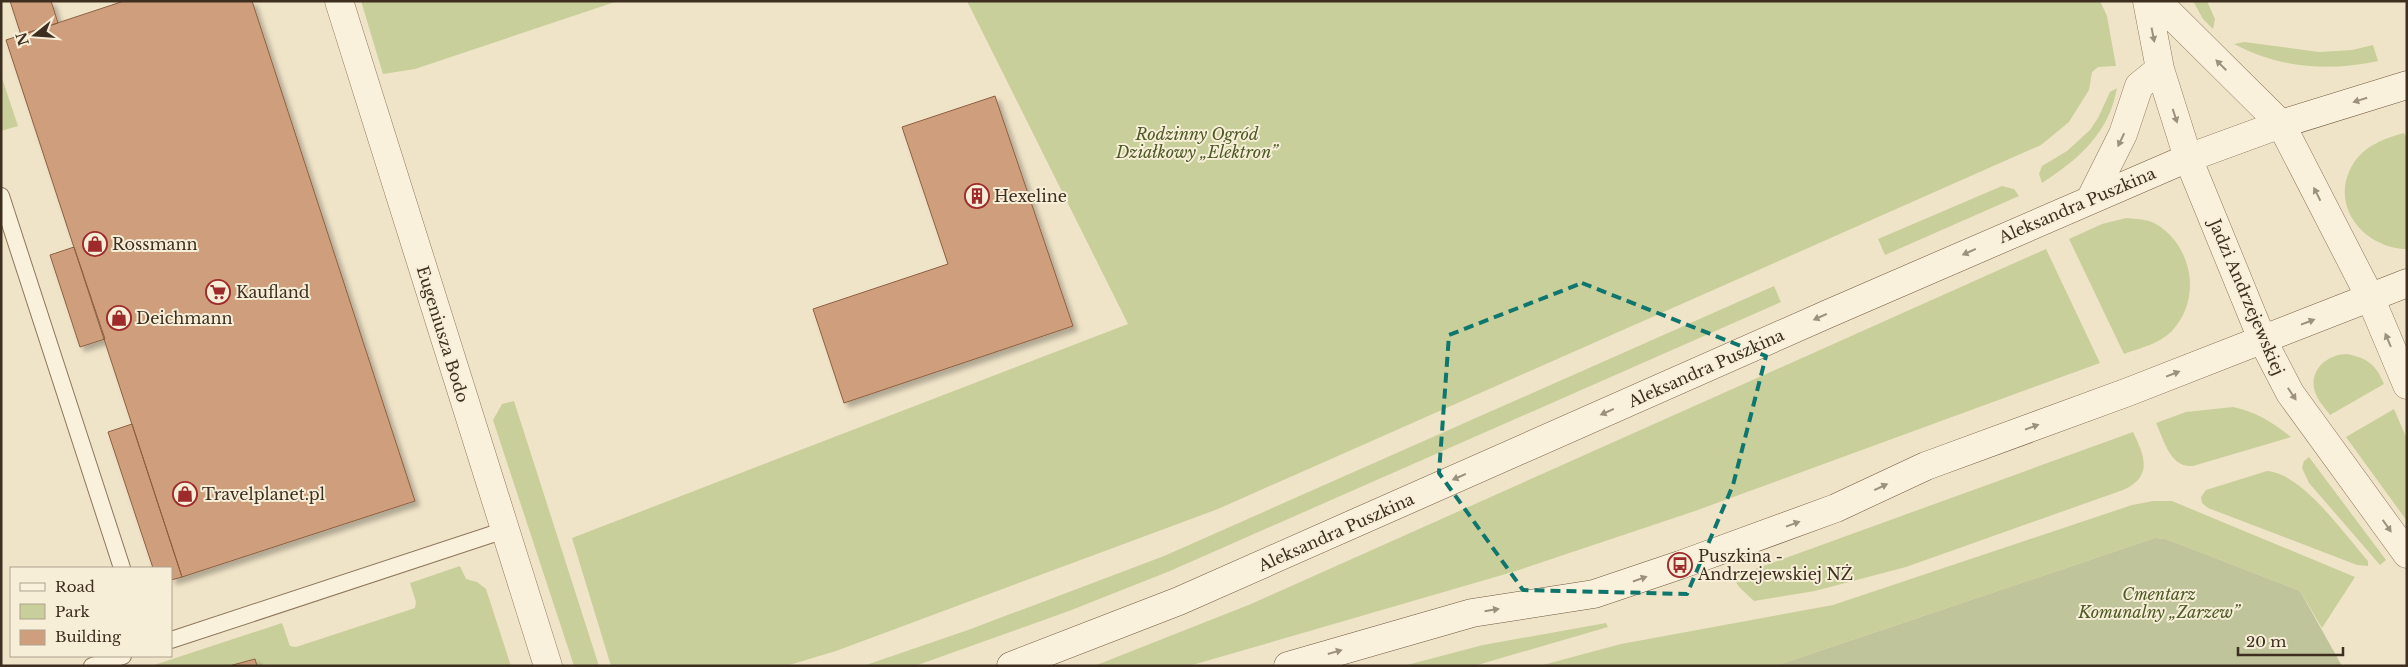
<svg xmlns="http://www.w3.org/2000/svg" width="2408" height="667" viewBox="0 0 2408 667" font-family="'Libre Baskerville',serif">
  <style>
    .green { fill: #c9cf9b }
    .cemetery { fill: #bfc49a }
    .building { fill: #cf9f7d; stroke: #8d5f41; filter: url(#shadow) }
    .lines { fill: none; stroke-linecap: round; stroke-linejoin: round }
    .service-casing { stroke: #8d765c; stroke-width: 18 }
    .minor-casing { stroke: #8d765c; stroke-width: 29 }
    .secondary-casing { stroke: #6f573f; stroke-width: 29 }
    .service { stroke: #faf1dc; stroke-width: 16 }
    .minor { stroke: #faf1dc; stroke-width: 28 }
    .secondary { stroke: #faf1dc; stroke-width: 28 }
    .oneway { fill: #9c907e }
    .marked { fill: none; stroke: #0f766e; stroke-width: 4; stroke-dasharray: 10 6; stroke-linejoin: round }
    .labels { text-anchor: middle; stroke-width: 4; stroke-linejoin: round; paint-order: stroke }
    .park-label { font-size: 16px; font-style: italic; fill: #4d5a26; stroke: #f7eed8 }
    .poi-label { font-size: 16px; fill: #3d2e20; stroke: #f7eed8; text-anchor: start }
    .street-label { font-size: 16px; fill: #3d2e20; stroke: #f7eed8 }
  </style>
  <defs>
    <filter id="shadow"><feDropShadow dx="4.5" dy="4.5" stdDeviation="2.5" flood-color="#0004"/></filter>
  </defs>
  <rect width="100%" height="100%" fill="#f0e4c8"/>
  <path class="green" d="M361,1h257l-203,68 -32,5z
    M967,1h1133l7,15 9,50 -18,1 -6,5 -3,18 -20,32 -28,23 -823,364 -382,142 -50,15h-175l-39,-128 556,-214z
    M2193,1h14l8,18 -2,10 -10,-10z
    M2244,42l75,10 33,-2 21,-5 5,16c-50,11 -98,7 -144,-17z
    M1,75l17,51 -17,5z
    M2117,88c-8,45 -38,71 -75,95l-3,-9 3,-8 25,-15 23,-21 8,-12 12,-26z
    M2404,133l3,6v110h-4c-42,-4 -74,-45 -50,-85 11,-18 32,-26 51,-31z
    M2002,186l12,3 5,7 -134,59 -7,-16z
    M2126,218c10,1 21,1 30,6 37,22 46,75 16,107 -13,13 -32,17 -48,23l-55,-115 33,-15z
    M2046,249l54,114 -405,148 -179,60 -327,95h-95l157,-62z
    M1774,286l7,16 -611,269 -101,40 -154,55h-52l105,-36 196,-74z
    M2347,354c21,4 29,11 37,30l-54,31c-5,-7 -12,-14 -15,-23 -7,-21 12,-38 32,-38z
    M514,401l85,265h-25l-81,-246 9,-16z
    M2233,407c24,5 39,15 58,30l-98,29c-23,2 -29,-26 -37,-43l30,-11z
    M2394,409l13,30v82l-61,-84z
    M2133,432c11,23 21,44 -10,58l-217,77 -91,24 -61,10 -15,-14 -6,-10z
    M2309,457l77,103 -6,5 -71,-82 -7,-15 2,-7z
    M2267,471c35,2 78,64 101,90v5l-11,-1 -149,-57 -6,-5 -1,-6 5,-7z
    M2153,501h19l183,76 -33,51 -22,-37 -134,-52 -11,-1 -380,128h-236l82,-22 212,-39 299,-100z
    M460,566l6,13 11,3 9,7 25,77h-254l-2,-7 -26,7h-78l131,-43 8,23 6,1 119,-39 1,-6 -6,-19z
    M1606,623l2,4 -134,39h-71l80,-21z"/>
  <path class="cemetery" d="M2155,538l11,1 134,52 42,75h-567z"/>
  <path class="building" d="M10,1h41l7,22 -37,12z
    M124,1h128l163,500 -233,76 -176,-537z
    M995,96l78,230 -229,77 -31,-94 135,-45 -46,-137z
    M74,247l31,92 -25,8 -30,-92z
    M132,424l50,153 -11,3v-12h-18l-45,-136z
    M255,659l2,7h-28z"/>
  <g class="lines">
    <defs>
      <path id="service" d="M1,196l121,372
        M171,640l334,-110
        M92,666l31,-10"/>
      <path id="minor" d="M339,1l209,665
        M2147,1l13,68 28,89 74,181 28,54 117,161
        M2157,1l124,123 89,173 37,88
        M2091,198l32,-64 16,-48 21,-17"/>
      <path id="secondary" d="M1011,666l168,-65 651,-288 358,-155 93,-34 126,-39
        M1288,666l184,-53 122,-19 86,-29 156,-57 90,-42 202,-74 279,-109"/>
    </defs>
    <use href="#service" class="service-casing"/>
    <use href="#minor" class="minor-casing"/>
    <use href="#secondary" class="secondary-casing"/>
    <use href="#service" class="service"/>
    <use href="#minor" class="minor"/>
    <use href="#secondary" class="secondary"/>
  </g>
  <defs><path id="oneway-solid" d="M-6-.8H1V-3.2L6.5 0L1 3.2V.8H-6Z" transform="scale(1.25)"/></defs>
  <g class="oneway">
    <use href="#oneway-solid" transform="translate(2153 35) rotate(79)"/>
    <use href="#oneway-solid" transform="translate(2221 65) rotate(-135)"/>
    <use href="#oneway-solid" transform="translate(2360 100) rotate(163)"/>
    <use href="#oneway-solid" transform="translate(2175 116) rotate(72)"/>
    <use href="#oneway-solid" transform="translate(2121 140) rotate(115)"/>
    <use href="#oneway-solid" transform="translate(2317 194) rotate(-117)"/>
    <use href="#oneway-solid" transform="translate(1969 252) rotate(156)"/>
    <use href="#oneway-solid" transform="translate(1820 317) rotate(156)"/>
    <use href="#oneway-solid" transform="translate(2308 322) rotate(-21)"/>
    <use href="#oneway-solid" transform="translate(2388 340) rotate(-113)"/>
    <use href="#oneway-solid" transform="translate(2173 374) rotate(-21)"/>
    <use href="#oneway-solid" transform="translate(2292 394) rotate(56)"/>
    <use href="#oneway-solid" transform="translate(1607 412) rotate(156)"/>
    <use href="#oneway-solid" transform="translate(2032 427) rotate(-20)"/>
    <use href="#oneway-solid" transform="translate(1459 477) rotate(156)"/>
    <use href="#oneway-solid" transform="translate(1881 487) rotate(-25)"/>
    <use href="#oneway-solid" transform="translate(1793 524) rotate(-20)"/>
    <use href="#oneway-solid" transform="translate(2387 526) rotate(55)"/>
    <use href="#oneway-solid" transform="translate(1640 579) rotate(-19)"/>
    <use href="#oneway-solid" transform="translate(1492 610) rotate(-9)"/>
    <use href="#oneway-solid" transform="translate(1335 652) rotate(-16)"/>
  </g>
  <path class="marked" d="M1582,283l184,73 -33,129 -46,109 -164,-4 -84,-117 10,-138z"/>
  <defs>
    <symbol id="building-ring" viewBox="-11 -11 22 22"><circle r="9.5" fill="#f7eed8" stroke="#9e2a2b" stroke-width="1.5"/><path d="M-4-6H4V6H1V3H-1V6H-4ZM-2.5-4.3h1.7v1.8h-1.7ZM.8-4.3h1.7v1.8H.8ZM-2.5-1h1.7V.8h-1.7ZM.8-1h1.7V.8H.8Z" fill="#9e2a2b"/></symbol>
    <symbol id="shop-ring" viewBox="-11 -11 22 22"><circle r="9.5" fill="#f7eed8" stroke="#9e2a2b" stroke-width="1.5"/><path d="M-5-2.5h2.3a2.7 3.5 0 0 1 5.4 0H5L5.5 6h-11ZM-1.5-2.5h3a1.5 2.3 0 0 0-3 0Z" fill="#9e2a2b"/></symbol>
    <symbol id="supermarket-ring" viewBox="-11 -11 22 22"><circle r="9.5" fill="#f7eed8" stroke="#9e2a2b" stroke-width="1.5"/><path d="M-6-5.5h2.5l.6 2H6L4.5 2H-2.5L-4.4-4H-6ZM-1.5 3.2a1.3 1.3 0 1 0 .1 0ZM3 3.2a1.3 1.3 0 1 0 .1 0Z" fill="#9e2a2b"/></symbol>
    <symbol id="bus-ring" viewBox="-11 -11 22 22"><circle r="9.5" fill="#f7eed8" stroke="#9e2a2b" stroke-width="1.5"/><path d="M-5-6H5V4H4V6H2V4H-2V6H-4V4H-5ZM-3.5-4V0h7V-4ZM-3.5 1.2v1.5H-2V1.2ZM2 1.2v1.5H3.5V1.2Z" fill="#9e2a2b"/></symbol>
  </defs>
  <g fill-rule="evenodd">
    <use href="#building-ring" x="963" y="182" width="28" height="28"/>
    <use href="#shop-ring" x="81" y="230" width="28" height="28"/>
    <use href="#supermarket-ring" x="204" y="278" width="28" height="28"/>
    <use href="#shop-ring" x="105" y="304" width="28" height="28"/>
    <use href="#shop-ring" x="171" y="480" width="28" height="28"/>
    <use href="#bus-ring" x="1666" y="551" width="28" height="28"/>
  </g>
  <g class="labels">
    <g class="park-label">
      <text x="1197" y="140">Rodzinny Ogród<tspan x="1197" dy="18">Działkowy „Elektron”</tspan></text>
      <text x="2159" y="600">Cmentarz<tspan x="2159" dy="18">Komunalny „Zarzew”</tspan></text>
    </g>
    <g class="poi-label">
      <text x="994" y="202">Hexeline</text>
      <text x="112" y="250">Rossmann</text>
      <text x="236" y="298">Kaufland</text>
      <text x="136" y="324">Deichmann</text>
      <text x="202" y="500">Travelplanet.pl</text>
      <text x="1698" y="562">Puszkina -<tspan x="1698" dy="18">Andrzejewskiej NŻ</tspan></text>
    </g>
    <g class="street-label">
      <text transform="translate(2077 205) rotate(-23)" y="6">Aleksandra Puszkina</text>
      <text transform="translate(2247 297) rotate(67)" y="6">Jadzi Andrzejewskiej</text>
      <text transform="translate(443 334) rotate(73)" y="6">Eugeniusza Bodo</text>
      <text transform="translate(1706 368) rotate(-24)" y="6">Aleksandra Puszkina</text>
      <text transform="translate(1336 532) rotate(-24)" y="6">Aleksandra Puszkina</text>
    </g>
  </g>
  <rect width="2408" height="667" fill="none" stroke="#3d2e20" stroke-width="5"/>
  <rect x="10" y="567" width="162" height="90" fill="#f7eed8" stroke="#ada18e"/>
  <rect x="20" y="583" width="25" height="8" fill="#faf1dc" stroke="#ada18e"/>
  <text x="55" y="592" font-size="15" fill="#3d2e20">Road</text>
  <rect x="20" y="604" width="25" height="15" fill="#c9cf9b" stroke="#ada18e"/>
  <text x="55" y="617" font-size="15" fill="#3d2e20">Park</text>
  <rect x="20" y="630" width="25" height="15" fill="#cf9f7d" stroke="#ada18e"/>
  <text x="55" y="642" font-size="15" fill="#3d2e20">Building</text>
  <g transform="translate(35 35) rotate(253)" stroke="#f7eed8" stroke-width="4" paint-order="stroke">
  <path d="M0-4L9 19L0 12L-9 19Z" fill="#3d2e20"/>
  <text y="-8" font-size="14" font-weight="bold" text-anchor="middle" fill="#3d2e20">N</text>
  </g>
  <path d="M2238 647v8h105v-8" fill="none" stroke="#3d2e20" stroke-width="2.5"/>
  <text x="2246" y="647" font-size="15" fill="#3d2e20" stroke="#f7eed8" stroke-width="4" paint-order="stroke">20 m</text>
</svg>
